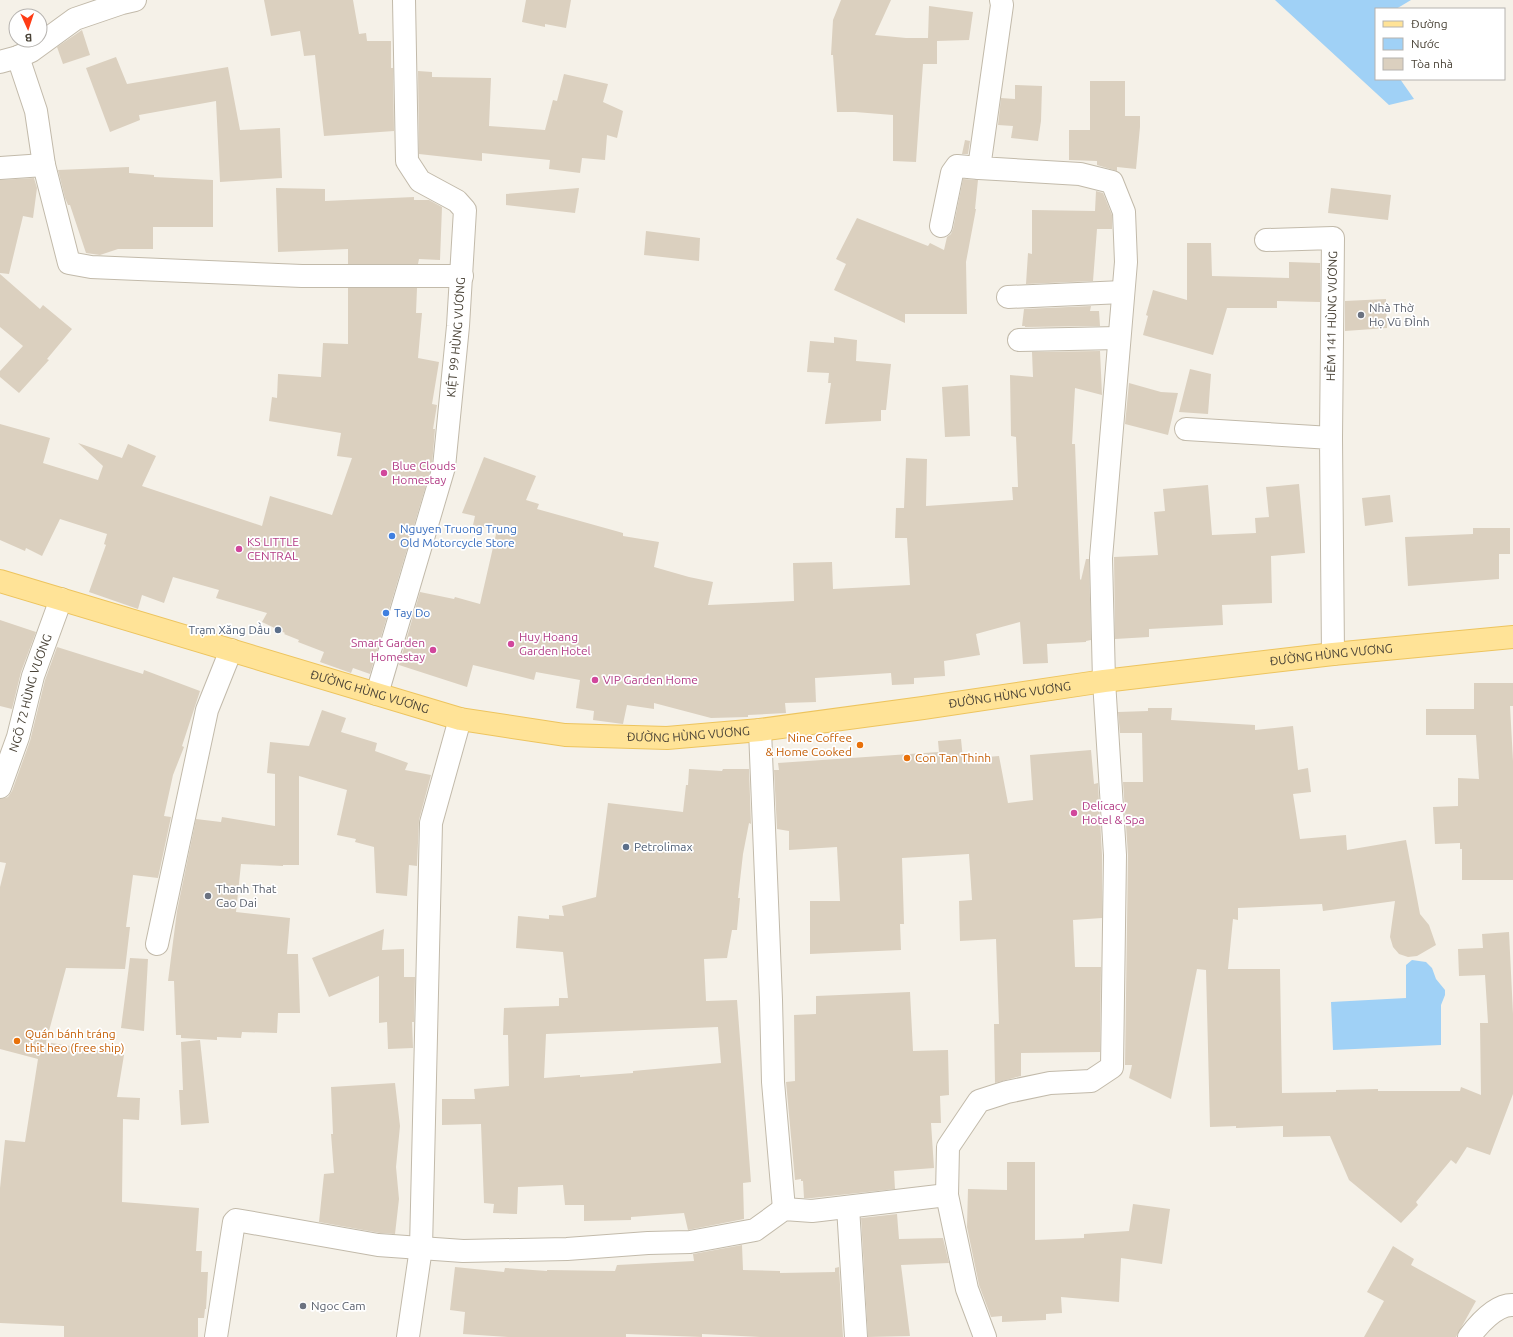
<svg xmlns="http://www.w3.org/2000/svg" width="1513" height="1337" viewBox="0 0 1513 1337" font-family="Ubuntu,sans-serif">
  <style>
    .water { fill: #a0d1f6 }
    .building { fill: #dbd0bf; fill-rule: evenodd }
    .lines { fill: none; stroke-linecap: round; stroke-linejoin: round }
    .minor-casing { stroke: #c2baaa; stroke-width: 24 }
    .major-casing { stroke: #edc45e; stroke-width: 24 }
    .minor { stroke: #fff; stroke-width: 22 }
    .major { stroke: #ffe397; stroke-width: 22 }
    .worship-dot { fill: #6b7280; stroke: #fff; stroke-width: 1.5 }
    .hotel-dot { fill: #d1479c; stroke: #fff; stroke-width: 1.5 }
    .shop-dot { fill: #3f7fe0; stroke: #fff; stroke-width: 1.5 }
    .service-dot { fill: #5c6f8a; stroke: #fff; stroke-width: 1.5 }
    .food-dot { fill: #e8710a; stroke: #fff; stroke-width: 1.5 }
    .labels { text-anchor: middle; stroke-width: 3.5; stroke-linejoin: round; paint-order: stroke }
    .worship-label { font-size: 12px; fill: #5b616d; stroke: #fff; text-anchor: start }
    .street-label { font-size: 12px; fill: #494236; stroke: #fff }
    .hotel-label { font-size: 12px; fill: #b23c85; stroke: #fff; text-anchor: start }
    .shop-label { font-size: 12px; fill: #366cbe; stroke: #fff; text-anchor: start }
    .service-label { font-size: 12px; fill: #4e5e75; stroke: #fff; text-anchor: end }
    .food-label { font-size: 12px; fill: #c56008; stroke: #fff; text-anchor: start }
  </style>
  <rect width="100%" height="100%" fill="#f5f1e8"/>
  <path class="water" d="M1275,0h136l-15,9h-20v70h24l14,20 -25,6z
    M1412,960l14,2 6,6 4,11 9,11v5l-4,10v40l-108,5 -2,-48 75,-4v-33z"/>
  <path class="building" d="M264,0h89l6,34 7,-1 1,8h24v27h2l1,63 -70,5 -9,-81 -11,1 -4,-25 -29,5z
    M526,0h45l-5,28 -21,-4v3l-23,-5z
    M841,0h50l-16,35 31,3h22l1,-32 44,6 -4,28 -32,1v23h-14l-7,98 -23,-1v-46l-38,-3h-18l-4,-57h-2l2,-35z
    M82,30l8,25 -27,9 -6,-17z
    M116,57l11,27 101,-17 12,63 40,-2 2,50 -62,4 -4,-81 -77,14 1,5 -30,12 -24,-64z
    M418,71l14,1v5l59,1 -2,48 56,4 8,-30 4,1 7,-27 44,10 -5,18 20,9 -6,27 -10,-3 -2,25 -23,-2 -2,15 -31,-4 1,-9 -68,-7v8l-63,-7z
    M1090,81h35v35h15v11l-4,42 -19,-2v4l-20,-6v-4l-28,-1v-30h21z
    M1015,85l27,1 -1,35 -3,20 -27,-3 2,-12 -15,-1 3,-27 14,1z
    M965,140l5,1 -2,13h-6z
    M129,167v6l25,2v2l59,3v47h-60v22h-35l-18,6 -14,-2 -16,-48h-2l-3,-7 -7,-28z
    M34,178l3,10 -4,30 -10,-2 -14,58 -9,-1v-93z
    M963,179l15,1 -3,29h1l-10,53 1,52h-62v9l-71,-33 12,-26 -10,-5 21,-41 71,28 2,-3 14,7 3,-13 4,-3 2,-5z
    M276,188l49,1v12l89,-4v3h15l13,7 -2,53 -21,-1 -1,5h-70v-15l-70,3z
    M579,188l-4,25 -69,-8v-11z
    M1331,188l60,7 -3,25 -60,-7z
    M1096,191l7,2 9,22v14h-15l-4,52 -67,3 2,-31 4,1v-44l63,1z
    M646,231l54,7 -1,23 -55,-6z
    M1187,243h24l1,33 77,2v-16l31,1v39l-43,-1v7h-50l-14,47 -70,-20 5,-19 -2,-1 7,-25 34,10z
    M0,274l40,35 3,-4 29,24 -25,30 2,1 -30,33 -19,-16v-6l23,-25 -23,-19z
    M348,288h69l-1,25h6l-4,45 21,4 -7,42 5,1 -4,24h2l-3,36 -62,209 -17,-6 -2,5 -31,-11 4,-10 -26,-10 1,-2 -15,-6 1,-1 -23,-11 5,-9 -51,-15 3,-8 -46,-13 -9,26 -22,-8 -4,14 -49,-17 17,-47 -2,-1 3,-10 -47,-15 -18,37 -16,-8 -1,3 -25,-11v-116l50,14 -7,25 55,17 5,-14 -25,-23 44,15 6,-14 28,12 -14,30 120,40 8,-30 62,19 20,-57 -15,-2 4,-23 -72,-12 3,-24 5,1 1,-24 43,3 2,-34 25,1z
    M1386,299l1,29 -42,3v-30z
    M1091,306l-1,5h9l1,15 -75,1v-1h-3l2,-17z
    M834,337l23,3 -1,21 35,3 -5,46h-5v11l-56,3 6,-41h-3l1,-10 -22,-1 3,-31 24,2z
    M1100,351l2,44 -27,-7 -3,56h3l5,135 1,1 5,-21h3l2,81 -5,1v1l-39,2 1,19 -25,1 -3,-42 -44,12 4,21 -36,6 1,15 -31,2v6l-22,1 -1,-12 -76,5 1,24 -31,1 1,10 -38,2v2l-37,1 -57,-15v6l-27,-4 -4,19 -30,-4 1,-9 -18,-3 4,-28 -44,-8 -2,8 -61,-15 -6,22 -68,-22 21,-73 34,7 1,-2 25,7 17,-74 -24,-5 2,-9 -13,-3 22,-56 52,19 -10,24 13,4 -2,5 86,24v3l36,6 -5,25 35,10 24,5 -5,23 86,-4 -1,-38 39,-1 1,27 77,-4 -3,-47h-12l1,-30h8l2,-50 21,1 -1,47 87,-6 -1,-13h6l-2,-50 -5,-1 -1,-61 23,2 -1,-25z
    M1190,369l21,5 -3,40 -29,-2z
    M1129,383l32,9 17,1 -10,42 -43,-11z
    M968,385l2,51 -25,1 -3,-50z
    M1299,484l6,69 -34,3 1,47 -50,2 1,20 -74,4v8l-34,2 -1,-82 44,-2 -4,-43 11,-1 -2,-22 45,-4 4,50 44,-2 -1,-15 14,-1 -3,-30z
    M1390,495l3,27 -28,4 -3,-28z
    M1473,528h37v26h-11v25l-91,7 -3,-49 68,-3z
    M0,620l36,12 -15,40 -9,37 -12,-3z
    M57,647l86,27 1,-4 56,21 -18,55 2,1 -11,28 -9,41 7,1 -13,61 -25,-3 -7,52h4l-5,42 -59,-1 -20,74 78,13 -7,42 23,1 -1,22 -16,-1 -1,83 77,6 -3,43h6l-1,21h7l-2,37h-1l-1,9h-6v19h-134v-11l-64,-3v-135l5,-48 20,2 13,-83 -38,-10v-162l6,-24 -6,-1v-63l8,-2 4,-6 18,-50 15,-61z
    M1474,683h39v23h-3l3,55v119h-51v-31h-2v-6l-25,1 -2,-37 25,-1v-28l21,1 -3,-44h-50v-26h48z
    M1148,708h24l-1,12 84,5v5l38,-4 5,44 10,-2 3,24 -18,2 7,45 46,-4 1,15 59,-10 14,74 9,11 7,20 -19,11 -9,1 -9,-3 -6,-7 -3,-10 5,-36 -72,10 -1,-7 -84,4v12l-5,-1 -5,50h52l2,124 54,-1v-2l42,-1v2h82l1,-4 20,8 -1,-72h8l-3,-48 -26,1 -1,-27 25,-1 -1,-14 27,-2 4,82v80l-23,61 -23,-8 -11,17 -5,-4 -35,42 2,3 -17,18 -52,-43 -19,-44 -47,1v-11l-47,2v-2l-26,1 -4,-157 -9,-1 -26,130 -42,-21 3,-13h-7l3,-210 -5,-73h20l-1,-49h-22l-2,-21 30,-1z
    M322,710l24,8 -5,14 36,11 -2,8 33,12 -3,7 26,5 -12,45 -2,46 -8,-1 -2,31 -31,-3 -2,-46 -19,-5 1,-3 -19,-4 10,-45 -48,-14v89h-16v1l-42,-2 -5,48 54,6 -3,36h11l2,59h-22l-1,20 -35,-1 -1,6 -24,-1v3l-36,-2v-3h-5l-2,-54h-6l9,-70 19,-92 25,3 1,-5 53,9v-52l-8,-1 3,-31 39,4z
    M961,739l2,20 36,-3 9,47 25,-3 -3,-45 61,-5 3,34 4,-1 4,72v63l-29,2 2,47h26l-1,85 -79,1v23l-26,7 -1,-59h5l-3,-85 -36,2 -1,-40 13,-1 -3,-46 -67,4 2,66h-4l1,26 -91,4v-53h30l-3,-54 -48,3v-19l-12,-2 -3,-59h5l-1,-7 161,-11 -1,-11z
    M689,769l33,2 1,-2h26l2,55 -2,-1 -6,31 -5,44h2l-3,32h-5l-5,28 -23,1 2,42 31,-1 14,182 -8,1 1,36 -56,11 -4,-17 -53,4v3l-47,1v-16h-19l-2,-20 -45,2 -1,27 -24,-1 1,-9 -10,-1 -3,-79 -39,1v-26h33l-1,-10 35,-3 -1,-51h-5l1,-27 55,-2v-8h9l-5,-46 -47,-4 2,-32 31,3v-4l15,1 -2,-10 34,-9 12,-94 75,9 3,-27h2zM718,1027l3,36 -88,8v2l-53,4v-2l-36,3 2,-44z
    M384,929l-2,21 22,-1v28h11l-1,45h-2l1,26 -25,1 -1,-27 -8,1v-47l-50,21 -17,-39z
    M130,958l18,1 -4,72 -23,-3z
    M910,992l3,59 35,-1 1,45 -9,1 1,27h-10l3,45 -40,3 1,18 -83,9h-8l-1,-17h-2v-2l-6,1 -9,-98 9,-1 -1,-66 22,-1v-18z
    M200,1040l9,83 -28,2 -2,-35h4l-2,-48z
    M395,1083l5,43 -4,41 3,32 -4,35 -15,-1 -61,-11 5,-48 10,-1 -3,-39h2l-2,-47z
    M1007,1162h28v78l49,-2v-4l45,-3 4,-27 37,5 -8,55 -41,-6 -2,44 -58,-5 1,16 -16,1v6l-44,2v-6l-11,1 -12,-32 -12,-58 1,-38 39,1z
    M897,1214l2,25 44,-1 6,25 -48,2 9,71 -42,1 -7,-119z
    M742,1245l1,25 37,1v2l55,-1v-4l4,-1 4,70h-83l-58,-3v3l-76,-3v3h-118l-45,-3 2,-22 -15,-2 5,-43 49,5 1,-4 42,3v-1l68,1 2,-6 77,-4 -1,-7z
    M1393,1246l21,13 -3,6 65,36 -20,36h-92l20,-36 -17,-9z"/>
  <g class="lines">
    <defs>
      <g id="minor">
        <path d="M18,57l18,54 8,54 25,98 22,4 211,9h160"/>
        <path d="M0,62l18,-5 13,-6 44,-32 47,-16 13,-3"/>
        <path d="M0,168l44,-3"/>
        <path d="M941,226l11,-53 5,-7 22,2"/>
        <path d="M1266,240l67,-2 -2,200"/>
        <path d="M1008,297l115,-5"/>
        <path d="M1019,340l100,-2"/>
        <path d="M1186,429l145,9 2,216"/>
        <path id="s1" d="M377,694l67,-227 14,-141 7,-116 -8,-9 -37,-20 -13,-20 -3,-161"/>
        <path d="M760,730l11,270 2,82 11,127"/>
        <path id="s2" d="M0,787l18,-50 15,-61 28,-77"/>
        <path d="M157,944l50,-234 24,-60"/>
        <path d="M848,1207l8,130"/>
        <path d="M216,1337l18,-115 2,-2 142,25 85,6 104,-2 81,-6 42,-1 65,-12 29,-21 28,2 135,-16"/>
        <path d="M408,1337l13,-89 10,-425 29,-104"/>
        <path d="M985,1337l-18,-48 -20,-94 1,-48 31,-46 28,-9 43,-9 41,-2 21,-14 3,-212 -11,-174 -3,-123 25,-296 -2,-50 -12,-30 -32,-8 -101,-6 23,-163 -1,-5"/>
        <path d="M1469,1337c9,-12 27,-33 44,-32"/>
      </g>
      <g id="major">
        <path id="s3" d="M0,581l460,138 105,16 102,3 93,-8 163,-22 181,-27 229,-27 180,-17"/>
      </g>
    </defs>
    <use href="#minor" class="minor-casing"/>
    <use href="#major" class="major-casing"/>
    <use href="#minor" class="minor"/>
    <use href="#major" class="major"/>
  </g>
  <g class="worship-dot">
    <circle cx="1361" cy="315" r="4"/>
    <circle cx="208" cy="896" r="4"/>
    <circle cx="303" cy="1306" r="4"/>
  </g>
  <g class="hotel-dot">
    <circle cx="384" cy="473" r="4"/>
    <circle cx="239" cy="549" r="4"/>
    <circle cx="511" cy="644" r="4"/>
    <circle cx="433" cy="650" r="4"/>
    <circle cx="595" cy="680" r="4"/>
    <circle cx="1074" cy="813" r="4"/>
  </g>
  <g class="shop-dot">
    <circle cx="392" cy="536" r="4"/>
    <circle cx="386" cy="613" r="4"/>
  </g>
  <g class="service-dot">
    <circle cx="278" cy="630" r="4"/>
    <circle cx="626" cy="847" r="4"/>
  </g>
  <g class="food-dot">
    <circle cx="860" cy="745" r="4"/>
    <circle cx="907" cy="758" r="4"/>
    <circle cx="17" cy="1041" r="4"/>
  </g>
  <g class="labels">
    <g class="worship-label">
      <text x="1369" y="312">Nhà Thờ<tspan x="1369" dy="14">Họ Vũ ĐÌnh</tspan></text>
      <text x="216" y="893">Thanh That<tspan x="216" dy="14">Cao Dai</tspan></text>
      <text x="311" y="1310">Ngoc Cam</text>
    </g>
    <g class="street-label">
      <text transform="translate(1332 316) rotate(-89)" y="4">HẺM 141 HÙNG VƯƠNG</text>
      <text dy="4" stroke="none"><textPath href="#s1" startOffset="367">KIỆT 99 HÙNG VƯƠNG</textPath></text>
      <text dy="4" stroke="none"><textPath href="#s3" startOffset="1358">ĐƯỜNG HÙNG VƯƠNG</textPath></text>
      <text dy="4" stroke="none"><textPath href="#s3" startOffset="386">ĐƯỜNG HÙNG VƯƠNG</textPath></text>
      <text dy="4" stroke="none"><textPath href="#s2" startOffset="99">NGÕ 72 HÙNG VƯƠNG</textPath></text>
      <text dy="4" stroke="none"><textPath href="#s3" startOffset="1034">ĐƯỜNG HÙNG VƯƠNG</textPath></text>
      <text dy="4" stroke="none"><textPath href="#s3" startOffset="710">ĐƯỜNG HÙNG VƯƠNG</textPath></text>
    </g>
    <g class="hotel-label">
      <text x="392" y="470">Blue Clouds<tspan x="392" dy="14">Homestay</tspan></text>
      <text x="247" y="546">KS LITTLE<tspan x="247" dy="14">CENTRAL</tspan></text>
      <text x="519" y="641">Huy Hoang<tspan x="519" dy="14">Garden Hotel</tspan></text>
      <text x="425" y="647" text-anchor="end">Smart Garden<tspan x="425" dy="14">Homestay</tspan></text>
      <text x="603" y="684">VIP Garden Home</text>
      <text x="1082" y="810">Delicacy<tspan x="1082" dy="14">Hotel &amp; Spa</tspan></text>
    </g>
    <g class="shop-label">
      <text x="400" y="533">Nguyen Truong Trung<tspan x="400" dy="14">Old Motorcycle Store</tspan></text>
      <text x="394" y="617">Tay Do</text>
    </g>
    <g class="service-label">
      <text x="270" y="634">Trạm Xăng Dầu</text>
      <text x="634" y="851" text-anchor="start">Petrolimax</text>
    </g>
    <g class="food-label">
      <text x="852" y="742" text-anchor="end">Nine Coffee<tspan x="852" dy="14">&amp; Home Cooked</tspan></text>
      <text x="915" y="762">Con Tan Thinh</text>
      <text x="25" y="1038">Quán bánh tráng<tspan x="25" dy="14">thịt heo (free ship)</tspan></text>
    </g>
  </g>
  <rect x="1375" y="8" width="130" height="72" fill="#ffffff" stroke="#b6b3af"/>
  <rect x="1383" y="21" width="20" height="6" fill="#ffe397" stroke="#b6b3af"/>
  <text x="1411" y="28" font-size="12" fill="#494236">Đường</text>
  <rect x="1383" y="38" width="20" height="12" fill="#a0d1f6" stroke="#b6b3af"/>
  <text x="1411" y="48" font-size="12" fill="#494236">Nước</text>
  <rect x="1383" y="58" width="20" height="12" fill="#dbd0bf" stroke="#b6b3af"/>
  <text x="1411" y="68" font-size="12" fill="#494236">Tòa nhà</text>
  <g transform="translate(28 28) rotate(177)"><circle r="19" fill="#ffffff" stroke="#b6b3af"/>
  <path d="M0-3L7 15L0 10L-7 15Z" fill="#ff3c15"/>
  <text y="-6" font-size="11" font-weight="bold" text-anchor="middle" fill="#494236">B</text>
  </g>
</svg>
